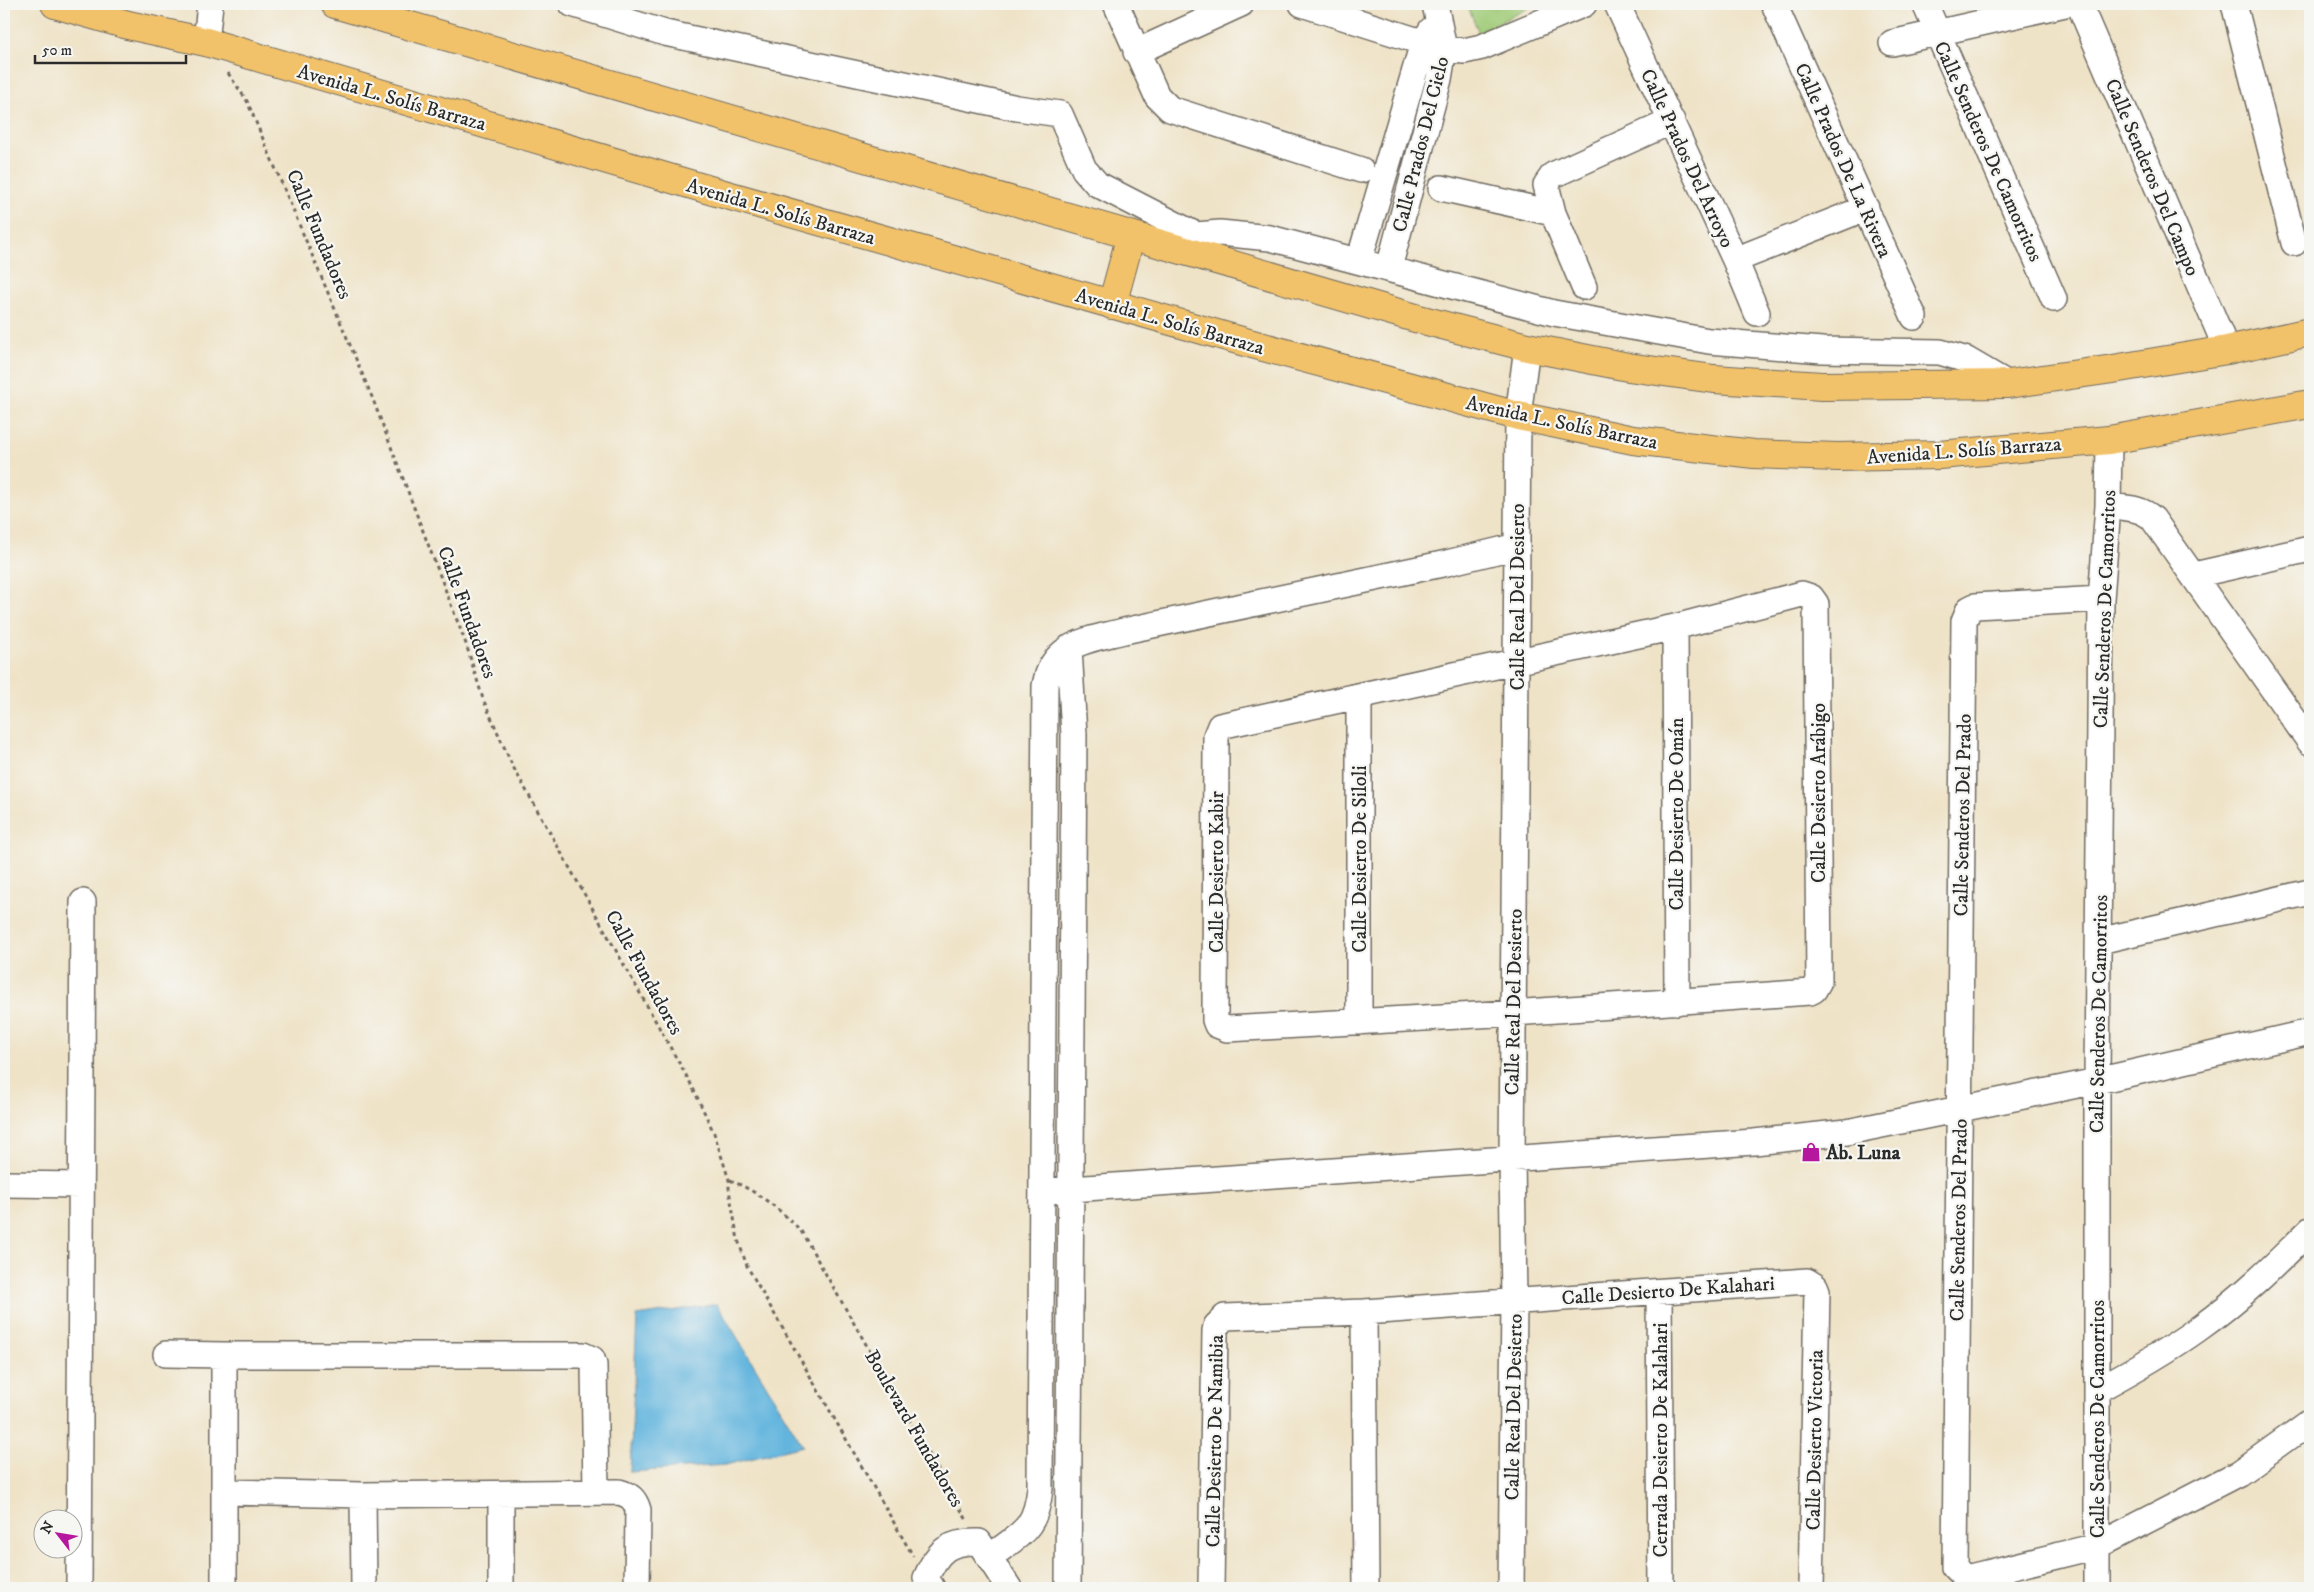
<svg xmlns="http://www.w3.org/2000/svg" width="2314" height="1592" viewBox="0 0 2314 1592" font-family="'IM FELL DW Pica',serif">
  <style>
    .green { fill: #a0cb78; stroke: #667b52 }
    .water { fill: #63b5de; stroke: #477084 }
    .lines { fill: none; stroke-linecap: round; stroke-linejoin: round }
    .minor-casing { stroke: #706b62; stroke-width: 28 }
    .major-casing { stroke: #706b62; stroke-width: 30 }
    .path { stroke: #706b62; stroke-width: 3; stroke-dasharray: 4 4; stroke-linecap: butt }
    .minor { stroke: #fff; stroke-width: 25 }
    .major { stroke: #f2c26a; stroke-width: 28 }
    .labels { text-anchor: middle; stroke-width: 4.5; stroke-linejoin: round; paint-order: stroke }
    .street-label { font-size: 20px; fill: #2b2b2b; stroke: #f6f6f2 }
    .poi-label { font-size: 20px; font-weight: bold; fill: #2b2b2b; stroke: #f6f6f2; text-anchor: start }
  </style>
  <rect width="100%" height="100%" fill="#f6f6f2"/>
  <filter id="ink" filterUnits="userSpaceOnUse"><feTurbulence type="fractalNoise" baseFrequency=".02" numOctaves="2"/><feDisplacementMap in="SourceGraphic" scale="10" xChannelSelector="R" yChannelSelector="G"/><feConvolveMatrix kernelMatrix="1 2 1 2 8 2 1 2 1" color-interpolation-filters="sRGB"/></filter>
  <filter id="wash" filterUnits="userSpaceOnUse"><feTurbulence type="fractalNoise" baseFrequency=".0096" numOctaves="4" result="noise"/><feDisplacementMap in="SourceGraphic" scale="20" xChannelSelector="R" yChannelSelector="G"/><feGaussianBlur stdDeviation="1.12" result="paint"/><feColorMatrix in="noise" values="0 0 0 0 0 0 0 0 0 0 0 0 0 0 0 0 0 1.4 0 .05"/><feComposite in="paint" operator="in"/></filter>
  <g filter="url(#wash)">
    <rect width="100%" height="100%" fill="#efe3c7"/>
    <path class="green" d="M1467,4h69l-57,29z"/>
    <path class="water" d="M717,1304l86,142 -78,19 -95,7 7,-156z"/>
  </g>
  <g filter="url(#ink)">
    <g class="lines">
      <defs>
        <path id="minor" d="M572,4l93,29 352,75 43,6 24,55 13,15 99,51
          M1116,4l41,92 13,13 191,61
          M1302,4l142,45 20,2 18,-4 102,-43
          M1617,4l118,256 22,53
          M1774,4l140,313
          M1925,4l129,295
          M2079,4l148,346
          M2234,4l60,239
          M206,42l4,-38
          M1892,43l173,-39
          M1136,52l105,-48
          M1441,188l112,25
          M1161,243l35,-8 24,-2 50,5 284,75 155,28 113,9 118,2 27,8 41,24
          M1735,260l131,-52
          M1359,261l64,-218 8,-13
          M1389,268l50,-189 5,-30 -9,-45
          M1584,287l-31,-74 -7,-28 7,-10 119,-54
          M2108,506c16,2 33,1 45,13l157,223
          M2194,575l116,-26
          M1802,594l9,3 5,7 3,377 -5,9 -4,2 -297,21 -286,16 -10,-4 -2,-5 1,-284 4,-10 455,-99z
          M2101,599l-126,7 -6,3 -5,12 -9,946 9,9 7,1 126,-31 142,-73 71,-51
          M1675,627l2,375
          M1359,697v325
          M2099,941l211,-49
          M4,1184l77,1
          M1042,1191l712,-49 93,-10 250,-51 213,-49
          M1659,1292l2,296
          M1364,1312l2,276
          M166,1354l58,1
          M2097,1390c35,-19 69,-38 101,-61 41,-29 77,-64 112,-99
          M225,1492l138,3 256,-3c11,3 16,7 19,18l-1,78
          M501,1494v94
          M363,1495l1,93
          M990,1557c31,-24 46,-27 50,-69l5,-802c7,-43 43,-46 79,-55l323,-68 70,-17
          M79,1588l4,-686
          M224,1588v-233h359l9,4 2,6 2,126
          M932,1588l-6,-10c12,-28 23,-37 53,-36l30,46
          M1068,1588l6,-853 -5,-87
          M1211,1588l4,-257 1,-5 9,-9 139,-5 443,-31 8,5 2,5 -6,297
          M1511,1588l3,-287 -2,-143 6,-742 9,-69
          M2097,1588v-507l4,-482 7,-93 1,-66"/>
        <path id="major" d="M55,4l73,21 78,17 507,149 532,151 273,74 115,24 121,14 84,3 101,-2 170,-15 201,-36
          M335,4l1084,315 108,28 101,20 86,12 108,7 186,-2 105,-15 114,-19 83,-18
          M1112,305l19,-70"/>
      </defs>
      <use href="#minor" class="minor-casing"/>
      <use href="#major" class="major-casing"/>
      <path class="path" d="M228,73l19,28 125,296 94,247 17,55 29,66 180,321 22,47 15,47v10l9,50 9,26 166,290
        M730,1180c28,12 50,29 71,51l167,291"/>
      <use href="#minor" class="minor"/>
      <use href="#major" class="major"/>
    </g>
  </g>
  <defs>
    <symbol id="shop-bare" viewBox="-9 -9 18 18"><path d="M-5-2.5h2.3a2.7 3.5 0 0 1 5.4 0H5L5.5 6h-11ZM-1.5-2.5h3a1.5 2.3 0 0 0-3 0Z" fill="#b5179e" stroke="#f6f6f2" stroke-width="2.5" paint-order="stroke"/></symbol>
  </defs>
  <g fill-rule="evenodd">
    <use href="#shop-bare" x="1797" y="1138" width="28" height="28"/>
  </g>
  <g class="labels">
    <g class="street-label">
      <text transform="translate(392 97) rotate(16)" y="7">Avenida L. Solís Barraza</text>
      <text transform="translate(1420 144) rotate(-76)" y="7">Calle Prados Del Cielo</text>
      <text transform="translate(1989 151) rotate(66)" y="7">Calle Senderos De Camorritos</text>
      <text transform="translate(1688 158) rotate(65)" y="7">Calle Prados Del Arroyo</text>
      <text transform="translate(1844 160) rotate(66)" y="7">Calle Prados De La Rivera</text>
      <text transform="translate(2153 177) rotate(67)" y="7">Calle Senderos Del Campo</text>
      <text transform="translate(781 211) rotate(16)" y="7">Avenida L. Solís Barraza</text>
      <text transform="translate(320 234) rotate(67)" y="7">Calle Fundadores</text>
      <text transform="translate(1170 321) rotate(16)" y="7">Avenida L. Solís Barraza</text>
      <text transform="translate(1562 422) rotate(12)" y="7">Avenida L. Solís Barraza</text>
      <text transform="translate(1964 450) rotate(-4)" y="7">Avenida L. Solís Barraza</text>
      <text transform="translate(1517 597) rotate(-90)" y="7">Calle Real Del Desierto</text>
      <text transform="translate(2104 609) rotate(-88)" y="7">Calle Senderos De Camorritos</text>
      <text transform="translate(468 612) rotate(70)" y="7">Calle Fundadores</text>
      <text transform="translate(1818 793) rotate(-90)" y="7">Calle Desierto Arábigo</text>
      <text transform="translate(1676 814) rotate(-90)" y="7">Calle Desierto De Omán</text>
      <text transform="translate(1962 815) rotate(-89)" y="7">Calle Senderos Del Prado</text>
      <text transform="translate(1359 859) rotate(-90)" y="7">Calle Desierto De Siloli</text>
      <text transform="translate(1216 872) rotate(-90)" y="7">Calle Desierto Kabir</text>
      <text transform="translate(645 972) rotate(61)" y="7">Calle Fundadores</text>
      <text transform="translate(1513 1002) rotate(-89)" y="7">Calle Real Del Desierto</text>
      <text transform="translate(2098 1014) rotate(-89)" y="7">Calle Senderos De Camorritos</text>
      <text transform="translate(1958 1220) rotate(-89)" y="7">Calle Senderos Del Prado</text>
      <text transform="translate(1668 1290) rotate(-4)" y="7">Calle Desierto De Kalahari</text>
      <text transform="translate(1513 1407) rotate(-89)" y="7">Calle Real Del Desierto</text>
      <text transform="translate(2097 1419) rotate(-90)" y="7">Calle Senderos De Camorritos</text>
      <text transform="translate(915 1428) rotate(60)" y="7">Boulevard Fundadores</text>
      <text transform="translate(1660 1440) rotate(-90)" y="7">Cerrada Desierto De Kalahari</text>
      <text transform="translate(1814 1440) rotate(-89)" y="7">Calle Desierto Victoria</text>
      <text transform="translate(1214 1441) rotate(-89)" y="7">Calle Desierto De Namibia</text>
    </g>
    <g class="poi-label">
      <text x="1826" y="1159">Ab. Luna</text>
    </g>
  </g>
  <rect width="2314" height="1592" fill="none" stroke="#f6f6f2" stroke-width="20"/>
  <g transform="translate(58 1534) rotate(301)"><circle r="24" fill="#f6f6f2" stroke="#a5a5a2"/>
  <path d="M0-4L9 19L0 12L-9 19Z" fill="#b5179e"/>
  <text y="-8" font-size="14" font-weight="bold" text-anchor="middle" fill="#2b2b2b">N</text>
  </g>
  <path d="M35 55v8h151v-8" fill="none" stroke="#2b2b2b" stroke-width="2.5"/>
  <text x="42" y="55" font-size="15" fill="#2b2b2b" stroke="#f6f6f2" stroke-width="4" paint-order="stroke">50 m</text>
</svg>
